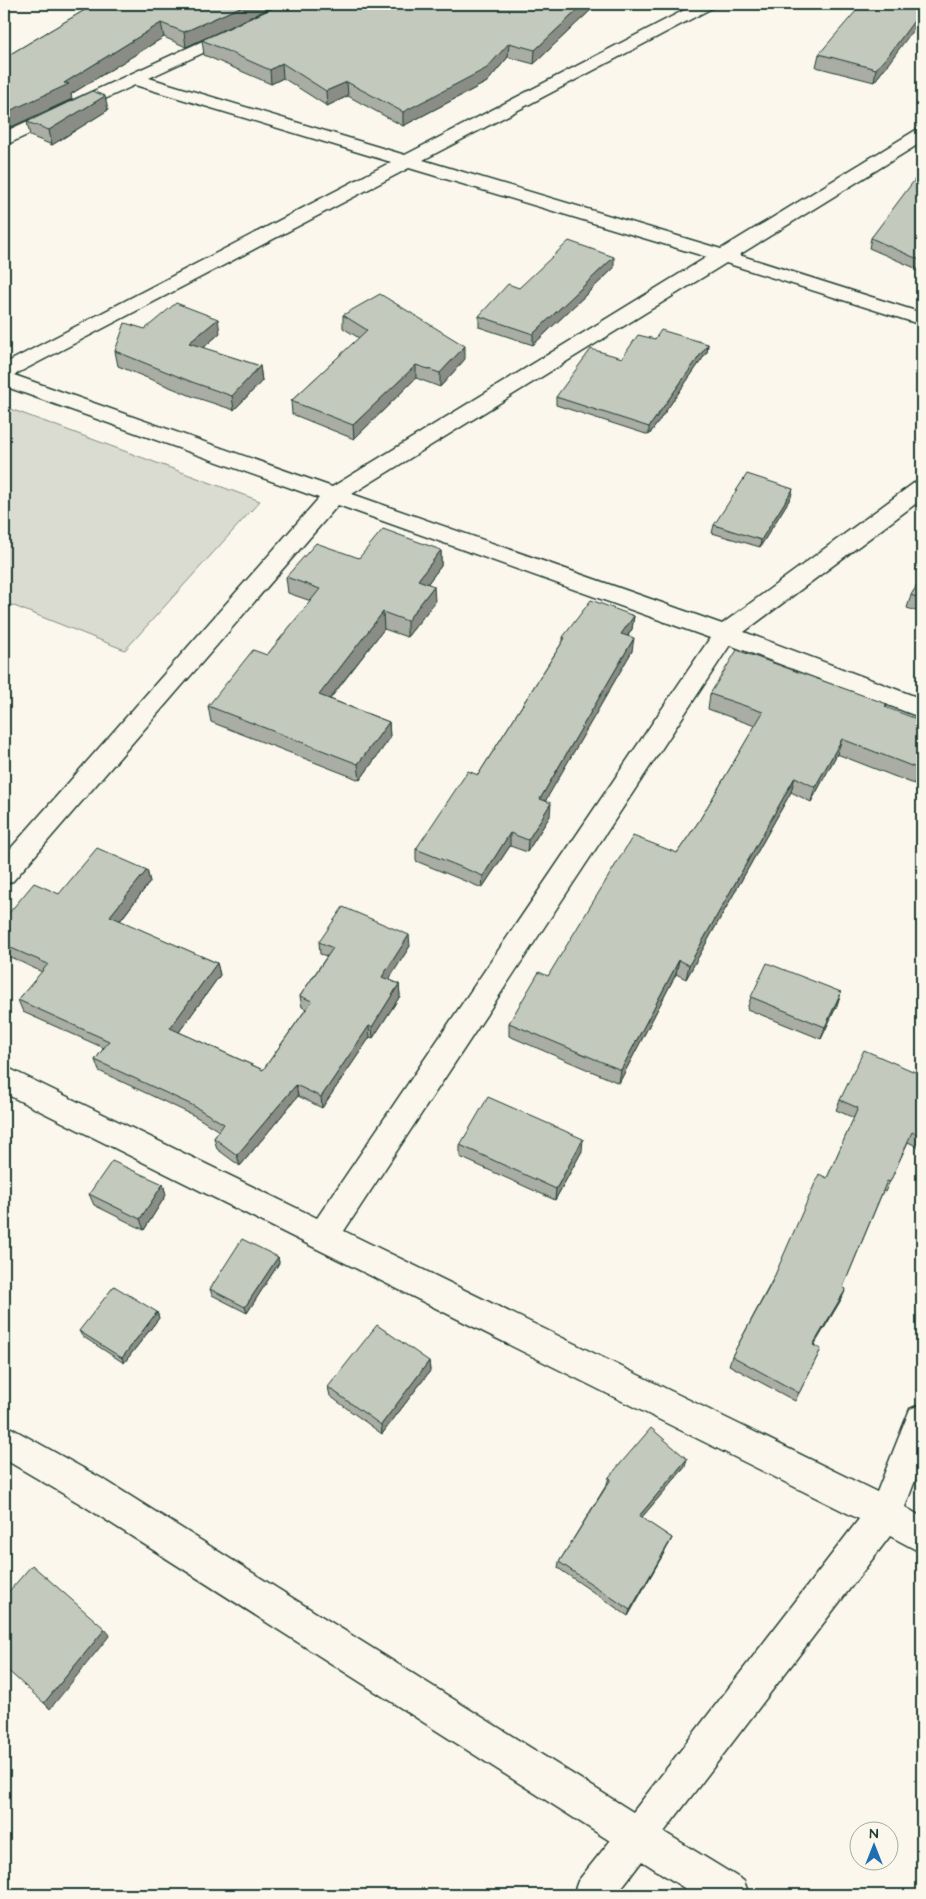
<svg xmlns="http://www.w3.org/2000/svg" width="926" height="1899" viewBox="0 0 926 1899" font-family="'Architects Daughter',sans-serif">
  <style>
    .green { fill: #dbdcd1; stroke: #7d8c82 }
    .lines { fill: none; stroke-linecap: round; stroke-linejoin: round }
    .street-casing { stroke: #1f3d34; stroke-width: 3 }
    .street { fill: #fbf7ec; fill-rule: evenodd }
    .wall { fill: #a9ada3; stroke: #1f3d34 }
    .shaded-wall { fill: #898d85; stroke: #1f3d34 }
    .building { fill: #c4c9be; stroke: #1f3d34 }
  </style>
  <rect width="100%" height="100%" fill="#fbf7ec"/>
  <filter id="ink" filterUnits="userSpaceOnUse"><feTurbulence type="fractalNoise" baseFrequency=".02" numOctaves="2"/><feDisplacementMap in="SourceGraphic" scale="10" xChannelSelector="R" yChannelSelector="G"/><feConvolveMatrix kernelMatrix="1 2 1 2 8 2 1 2 1" color-interpolation-filters="sRGB"/></filter>
  <g filter="url(#ink)">
    <path class="green" d="M5,407l255,94 -135,149 -121,-48z"/>
    <g class="lines">
      <defs>
        <path id="street" d="M283,4h21l-2,3 -153,71 256,77 291,-151h20l-2,3 -291,153 298,89 195,-119 6,-1v13l-183,113 183,58v12l-196,-62 -374,231 370,130 192,-141 8,-2v18l-178,133 178,67v19l-192,-73 -386,586 533,261 33,-83 12,-5v58l-17,45 17,10v36l-32,-17 -226,296 80,49 5,14h-54l-53,-34 -26,34h-43l5,-14 32,-40 -526,-335 -80,-47v-35l104,58 525,330 226,-293 -855,-426v-27l313,152 393,-580 -372,-133 -325,376 -9,3v-28l315,-358 -315,-112v-22l387,-202 -256,-77 -125,58 -6,1v-12zM409,168l298,89 -375,230 -318,-112z"/>
      </defs>
      <use href="#street" class="street-casing"/>
      <use href="#street" class="street"/>
    </g>
    <path class="wall" d="M95,4h184l-93,43 -22,-10 -93,57 1,5 -63,29 -5,-2v-71l3,1z
      M282,4h315l-63,60 -26,-7 -21,25 -84,44 -55,-30 -21,10 -44,-28 -12,6 -67,-29 -2,-15z
      M819,54l69,10 -14,18 -58,-15z
      M108,110l-56,35 -22,-9 -3,-14z
      M922,175v96l-53,-23 2,-10z
      M614,268l-81,77 -54,-18v-11l40,-28z
      M343,315l122,44 -25,28 -24,-9 -62,61 -62,-25 -1,-13 68,-63 -16,-10z
      M145,329l75,4 -17,15 57,18 2,15 -28,29 -40,-13 -76,-31 -3,-15z
      M655,339l53,5 -1,8 -58,83 -93,-30v-8l66,-39z
      M791,497l-31,50 -48,-14 2,-8z
      M441,550v16l-13,17 7,19 -28,35 -23,-8 -54,70 59,23 1,16 -30,42 -149,-58 -3,-16 59,-51 44,-54 -23,-8 -2,-16 73,-19z
      M922,578v35l-15,-5 4,-13z
      M634,616l-2,13 -4,7 4,15 -87,150 5,15 -23,36 -17,-6 -28,42 -66,-27v-12l62,-74 85,-134v-4z
      M710,694l177,10 -1,4 36,60 -8,16 -77,-30 -26,48 -20,-10 -105,187 -10,-5 -57,109 -110,-47v-13l39,-47 129,-123 22,-32 56,-95 -47,-17z
      M147,870l3,12 -30,39 97,42 3,12 -41,57 84,38 43,-61 -4,-2 -2,-11 27,-40 -7,-2 -1,-12 91,4 -22,34 11,4 1,12 -27,42 -3,-1 -48,71 -24,-12 -58,70 -23,-17 -3,-11 5,-7 -24,-15 -96,-45 -4,-11 9,-12 -81,-36 -5,-12 24,-28 -38,-18v-35l55,-25z
      M841,992l-4,13 -16,34 -74,-30 4,-12z
      M922,1075v74l-14,-7 -23,50 -2,-1 -40,96 -1,11 -28,47 7,4 -26,52 -66,-36 3,-9 95,-178 27,-60 -18,-8 4,-10z
      M460,1145l122,6 -27,49 -95,-43z
      M163,1184l3,11 -22,35 -50,-25 -5,-11z
      M278,1257l1,6 -32,50 -35,-18 -2,-6z
      M157,1312l2,6 -35,45 -42,-27 -3,-5z
      M429,1361l1,10 -48,63 -52,-38 -2,-9z
      M685,1467l-44,51 31,20 -3,6 -41,72 -70,-48 1,-6 48,-78 2,-7z
      M922,1686v13l-4,-3z"/>
    <path class="shaded-wall" d="M247,4h32l-93,43 -2,-15z
      M584,4h13l-63,60 1,-14z
      M922,10v8l-34,46 -14,18 2,-13z
      M161,23l3,14 -93,57 1,5 -63,29 -4,-15 59,-30z
      M509,43l-1,14 -21,25 -84,44v-14z
      M282,63l1,15 -12,6 -1,-14z
      M347,82l1,14 -21,10 -1,-15z
      M105,96l3,14 -56,35 -3,-15z
      M614,257v11l-81,77v-11z
      M218,319l2,14 -28,25 -3,-15z
      M708,344l-1,8 -58,83v-8z
      M465,346v13l-25,28v-14z
      M416,365v13l-62,61 -1,-14z
      M260,366l2,15 -28,29 -2,-14z
      M793,489l-2,8 -31,50 1,-7z
      M441,550v16l-23,30v-16z
      M434,586l1,16 -28,35v-16z
      M383,612l1,17 -64,82 -1,-16z
      M634,616l-2,13 -12,18 1,-13z
      M634,638l-2,13 -93,161 1,-13z
      M389,722l1,16 -30,42 -2,-16z
      M842,739l-5,15 -26,48 4,-15z
      M922,763v5l-8,16 5,-15z
      M795,777l-4,15 -105,187 3,-14z
      M551,803l-1,13 -23,36 1,-12z
      M510,833v13l-28,42 1,-12z
      M147,870l3,12 -36,46 -4,-12z
      M409,935l1,11 -27,43 -1,-12z
      M679,960l-3,14 -57,109 2,-13z
      M217,963l3,12 -46,64 -4,-11z
      M399,984l1,12 -27,42 -1,-11z
      M841,992l-4,13 -16,34 4,-12z
      M369,1026l1,11 -48,71 -1,-11z
      M296,1085l2,11 -58,70 -3,-11z
      M583,1139l-1,12 -27,49 1,-11z
      M163,1184l3,11 -22,35 -4,-11z
      M278,1257l1,6 -32,50 -2,-6z
      M846,1289l-4,9 -33,56 4,-9z
      M157,1312l2,6 -35,45 -2,-5z
      M429,1361l1,10 -48,63 -1,-9z
      M687,1459l-2,8 -48,56 2,-7z
      M672,1538l-3,6 -41,72 2,-6z
      M105,1629l5,6 -60,74 -6,-6z"/>
    <path class="building" d="M95,4h152l-63,28 -23,-9 -97,60 5,1 -64,29h-1v-58l3,1z
      M282,4h302l-49,46 -26,-7 -22,25 -84,44 -56,-30 -21,9 -44,-28 -12,7 -68,-30z
      M862,4h60v6l-31,42 -15,17 -57,-15z
      M92,91l13,5 -56,34 -22,-8z
      M919,174l3,1v86l-51,-23z
      M569,241l45,16 -81,77 -54,-18 29,-32 11,4z
      M380,294l85,52 -25,27 -24,-8 -63,60 -62,-24 76,-71 -24,-15z
      M176,303l42,16 -29,24 71,23 -28,30 -40,-14 -77,-31 10,-28 20,6z
      M661,330l47,14 -59,83 -93,-30 35,-48 31,9 16,-23 17,4z
      M747,474l46,15 -32,51 -47,-15z
      M383,529l58,21 -23,30 16,6 -27,35 -24,-9 -64,83 70,27 -31,42 -150,-58 45,-56 14,5 53,-66 -34,-12 30,-34 43,15z
      M922,578v21l-11,-4z
      M591,600l43,16 -13,18 13,4 -94,161 11,4 -23,37 -18,-7 -27,43 -67,-27 52,-78 10,4 87,-137 -2,-1z
      M737,650l150,54 -2,3 37,14v42l-3,6 -77,-30 -27,48 -20,-10 -106,188 -10,-5 -58,110 -112,-47 30,-51 9,4 85,-140 44,17 22,-32 64,-109 -53,-18z
      M97,848l50,22 -37,46 107,47 -47,65 93,42 49,-69 -12,-5 33,-48 -14,-6 24,-35 66,28 -27,42 17,7 -27,43 -3,-1 -48,71 -25,-12 -59,70 -23,-17 10,-14 -32,-19 -97,-45 14,-19 -91,-41 30,-36 -44,-19v-26l30,-36 25,11z
      M767,963l74,29 -16,35 -74,-30z
      M864,1050l58,25v61l-10,-4 -22,50 -3,-1 -44,106 3,2 -33,56 8,4 -22,44 -67,-37 39,-72 48,-110 8,4 31,-70 -18,-8z
      M488,1097l95,42 -27,50 -96,-44z
      M112,1161l51,23 -23,35 -51,-25z
      M242,1239l36,18 -33,50 -35,-18z
      M114,1286l43,26 -35,46 -43,-27z
      M377,1325l52,36 -48,64 -53,-38z
      M651,1428l36,31 -48,57 33,22 -42,72 -71,-48 52,-83 -2,-2z
      M32,1565l73,64 -61,74 -40,-36v-70z"/>
  </g>
  <rect width="926" height="1899" fill="none" stroke="#fbf7ec" stroke-width="20"/>
  <rect x="10" y="10" width="906" height="1879" fill="none" stroke="#1f3d34" stroke-width="2" filter="url(#ink)"/>
  <g transform="translate(874 1846)"><circle r="24" fill="#fbf7ec" stroke="#a3ada2"/>
  <path d="M0-4L9 19L0 12L-9 19Z" fill="#1f6fb2"/>
  <text y="-8" font-size="14" font-weight="bold" text-anchor="middle" fill="#1f3d34">N</text>
  </g>
</svg>
